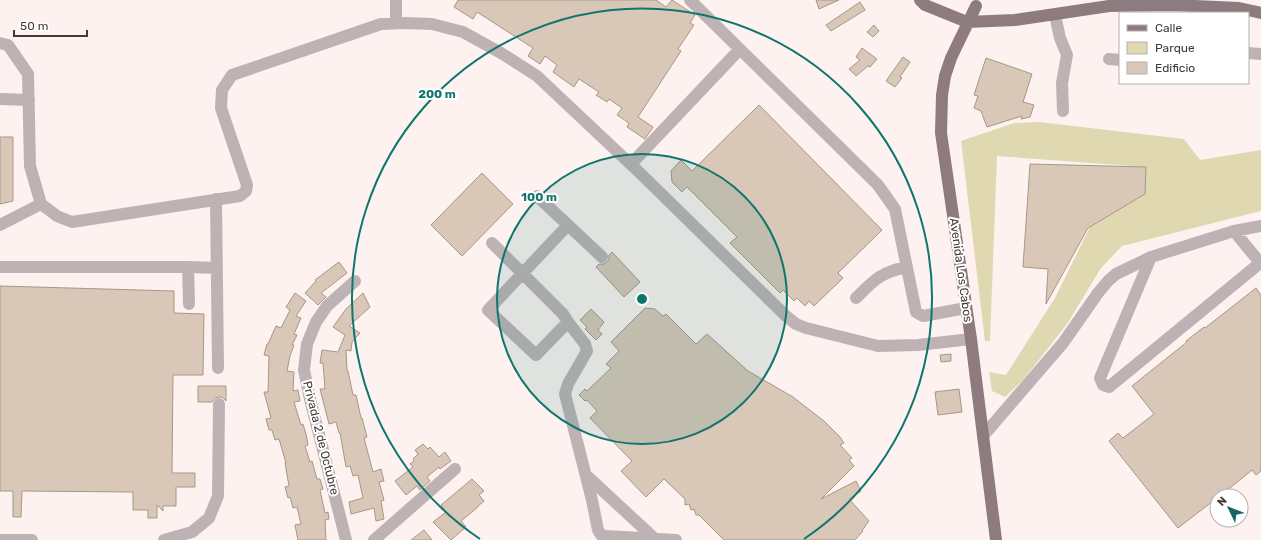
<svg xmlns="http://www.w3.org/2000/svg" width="1261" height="540" viewBox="0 0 1261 540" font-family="Rubik,sans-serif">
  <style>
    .green { fill: #e0d8b1 }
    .building { fill: #d9c8b8; stroke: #a79787 }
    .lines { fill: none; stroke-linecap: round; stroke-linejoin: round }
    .minor { stroke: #beb2b5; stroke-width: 12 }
    .major { stroke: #8e7b80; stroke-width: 12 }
    .ring { fill: none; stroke: #0f766e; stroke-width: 2 }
    .labels { text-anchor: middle; stroke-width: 4; stroke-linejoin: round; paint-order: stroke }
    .street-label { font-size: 12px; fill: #443a38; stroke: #fff }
    .centre { fill: #0f766e; stroke: #fff; stroke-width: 2 }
    .ring-label { font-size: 12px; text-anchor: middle; font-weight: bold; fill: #0f766e; stroke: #fff; stroke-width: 4; stroke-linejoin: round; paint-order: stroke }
  </style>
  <rect width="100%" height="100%" fill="#fdf2f0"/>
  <path class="green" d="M1039,122l145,17 16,21 61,-10v61l-139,35 -21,22 -34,56 -44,56 -18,17 -13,-6 -3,-19 17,3 49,-77 35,-71 55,-33v-27l-148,-11 -7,185h-5l-24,-200 53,-18z"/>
  <path class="building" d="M458,0h198l10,7 6,-7 23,15 -5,8 4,2 -16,24 3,2 -43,66 15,10 -8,12 -18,-12 2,-4 -12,-8 5,-7 -13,-9 -2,3 -11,-7 3,-3 -20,-13 -5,8 -21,-15 4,-7 -12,-9 -5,8 -12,-8 5,-8 -56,-36 -4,7 -19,-12z
    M816,0h23l-20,9z
    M860,2l5,8 -34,21 -5,-6z
    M874,25l5,6 -6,6 -6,-5z
    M862,48l15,11 -7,8 -2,-1 -12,10 -7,-7 11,-9 -4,-3z
    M903,57l7,5 -10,15 2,1 -7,9 -9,-6z
    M986,58l46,16 -9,28 11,3 -4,12 -9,2 1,-3 -35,11 -6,-16 -7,-3 4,-12 -4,-1z
    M759,105l123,125 -44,43 5,5 -29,28 -5,-5 -4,5 -8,-8 -3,3 -11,-11 -3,3 -50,-50 7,-6 -50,-50 -5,5 -10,-10 -1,-11 10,-11 11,11z
    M0,137h13v64l-13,3z
    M1030,164l116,3 -1,27 -57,34 -42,76 2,-35 -25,-2z
    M482,173l31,31 -51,52 -31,-31z
    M612,252l28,30 -16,15 -28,-30 3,-3h5l3,-2 2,-3v-4z
    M339,262l8,11 -26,20 5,4 -8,8 -13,-12 11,-12 -1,-1z
    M0,286l174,5v22l30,1 -1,61h-30l-1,98h23v14h-19v19h-13v5l-6,-6v13h-9v-8h-15v-18l-111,-1 -1,26h-8v-26h-13z
    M1256,288l5,7v176l-5,4 -4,-5 -32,26h-3v2l-39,30 -69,-87 9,-8 5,5 31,-24 -22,-28 55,-44 -1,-1 18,-14 1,1z
    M295,293l11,8 -10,15 5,2 -7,16 3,1 -5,10h2l-4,11 -3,15 7,1 -1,19 5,-1 2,11 -6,1 7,23 2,-1 3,10 2,11 -3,1 5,16 2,-1 5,18h3l3,10 -3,1 5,23 3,-1 1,7 -4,1 1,20h-28l-3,-15 6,-1 -4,-17 -4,1 -3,-11 -2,1 -3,-11 4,-1 -4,-23h1l-7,-24 -4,1 -3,-10h-3l-3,-11 5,-1 -7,-26h4l1,-36 -5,-1 3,-11h1l8,-18 5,2 9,-18 -4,-3z
    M363,293l7,14 -21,19 11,7 -8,9 -1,9 -5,-1 1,21h1l5,24h3l5,23h1l5,19 -3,1 9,34 8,-3 3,12 -5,1 5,18 -3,1 3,18 -8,2 -2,-13 -23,6 -2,-12 14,-4 -5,-23 -5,1 -3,-10 -4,1 -6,-34h-1l-3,-11 -7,2 -9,-35h5l-2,-26h-3l2,-13 16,2 7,-17 -12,-8 13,-18z
    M645,308l10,1 8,7 3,-2 30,30 11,-10 41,37 45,26 31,24 16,16 4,6 -4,2 12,13 -3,2 5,6 -33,33 35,-18 5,10 -12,8 20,22 -4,5v1l-3,3 1,1 -8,9h-131l-25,-25h-3l-2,-6 -3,1 -2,-6 -4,1v-6l-21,-20 -18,18 -25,-26 11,-10 -42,-43 7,-7 -10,-11 -2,1 -6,-6 6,-6 2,2 24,-23 -5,-4 13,-13 -8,-9z
    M591,309l13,13 -6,8 4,4 -6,6 -11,-11 2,-2 -7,-7z
    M951,354v7l-10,1 -1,-7z
    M198,386h28v15l-4,-4h-3l-4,1 -3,4h-14z
    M959,389l3,23 -24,3 -3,-23z
    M423,444l5,5 2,-2 9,10 6,-5 6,9 -11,8 -1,-2 -12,10 3,4 -10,9 -3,-4 -11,9 -11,-14 18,-14 -3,-3 4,-3 -1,-2 5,-5 -3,-4z
    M472,479l12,12 -5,4 5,6 -6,5v1l-17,14 5,6 -15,13 -18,-18 13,-10 -5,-7z
    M424,530l8,10h-21z"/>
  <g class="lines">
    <path class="minor" d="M396,0v23
      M690,0l188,185 17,24 21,103 7,4 43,-8
      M1055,15l5,23 7,17 -5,28 1,28
      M0,43l8,2 20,29 2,92 11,38 16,12 15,6 168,-26 6,-5 1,-6 -26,-77 1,-18 10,-15 149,-51 24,-1 27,1 31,8 38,21 36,23 104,98 145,142 10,8 10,4 72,18 40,-1 53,-6
      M1248,53l13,1
      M1109,59l11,1
      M0,99l29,1
      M631,164l109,-115
      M537,196l65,61
      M216,199l2,169
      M0,225l41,-21
      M568,225l-80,85 48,45 32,-33 17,22 2,7 -19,33 -3,10 27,106 6,30 3,5 5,1 70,4
      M1234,231l27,33
      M492,243l71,71 5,8
      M1151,257l-51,121 3,7 6,2 151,-124
      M0,267h188l29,1
      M188,267l1,37
      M856,298c18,-18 25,-26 51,-31
      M983,436l80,-93 35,-50 10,-12 8,-7 35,-17 83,-26 27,-5
      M586,475l69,64
      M0,540h32
      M164,540l28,-8 17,-14 9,-22 1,-92
      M346,540l-36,-141 -6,-29 3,-26 9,-22 11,-16 28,-25
      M374,540l81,-71"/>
    <path class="major" d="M920,0l5,5 42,17 48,-2 94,-14 64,-1 66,3 22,5
      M976,6l-25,52 -6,18 -3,19 -1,38 30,206 25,201"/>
  </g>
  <circle cx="642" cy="299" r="145" fill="#0f766e" fill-opacity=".12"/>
  <g class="ring">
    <circle cx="642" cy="299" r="145"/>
    <path d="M480 539A290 290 0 1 1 804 539"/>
  </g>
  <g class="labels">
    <g class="street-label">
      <text transform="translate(961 270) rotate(82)" y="4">Avenida Los Cabos</text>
      <text transform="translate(321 438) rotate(76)" y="4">Privada 2 de Octubre</text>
    </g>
  </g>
  <circle cx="642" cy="299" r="6" class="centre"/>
  <g class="ring-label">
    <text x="437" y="98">200 m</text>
    <text x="539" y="201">100 m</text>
  </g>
  <rect x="1119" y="12" width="130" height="72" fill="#ffffff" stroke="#b4b0af"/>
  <rect x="1127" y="25" width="20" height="6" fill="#8e7b80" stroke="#b4b0af"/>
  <text x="1155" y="32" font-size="12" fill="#443a38">Calle</text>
  <rect x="1127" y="42" width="20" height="12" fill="#e0d8b1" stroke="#b4b0af"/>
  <text x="1155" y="52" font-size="12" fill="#443a38">Parque</text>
  <rect x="1127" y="62" width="20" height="12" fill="#d9c8b8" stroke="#b4b0af"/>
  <text x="1155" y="72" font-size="12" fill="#443a38">Edificio</text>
  <g transform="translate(1229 508) rotate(313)"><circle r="19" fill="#ffffff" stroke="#b4b0af"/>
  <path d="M0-3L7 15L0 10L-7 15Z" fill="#166566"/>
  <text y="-6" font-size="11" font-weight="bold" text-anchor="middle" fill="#443a38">N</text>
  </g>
  <path d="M14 30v6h73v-6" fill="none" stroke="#443a38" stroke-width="2"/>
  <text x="20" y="30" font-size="12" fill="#443a38" stroke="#ffffff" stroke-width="3" paint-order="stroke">50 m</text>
</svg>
